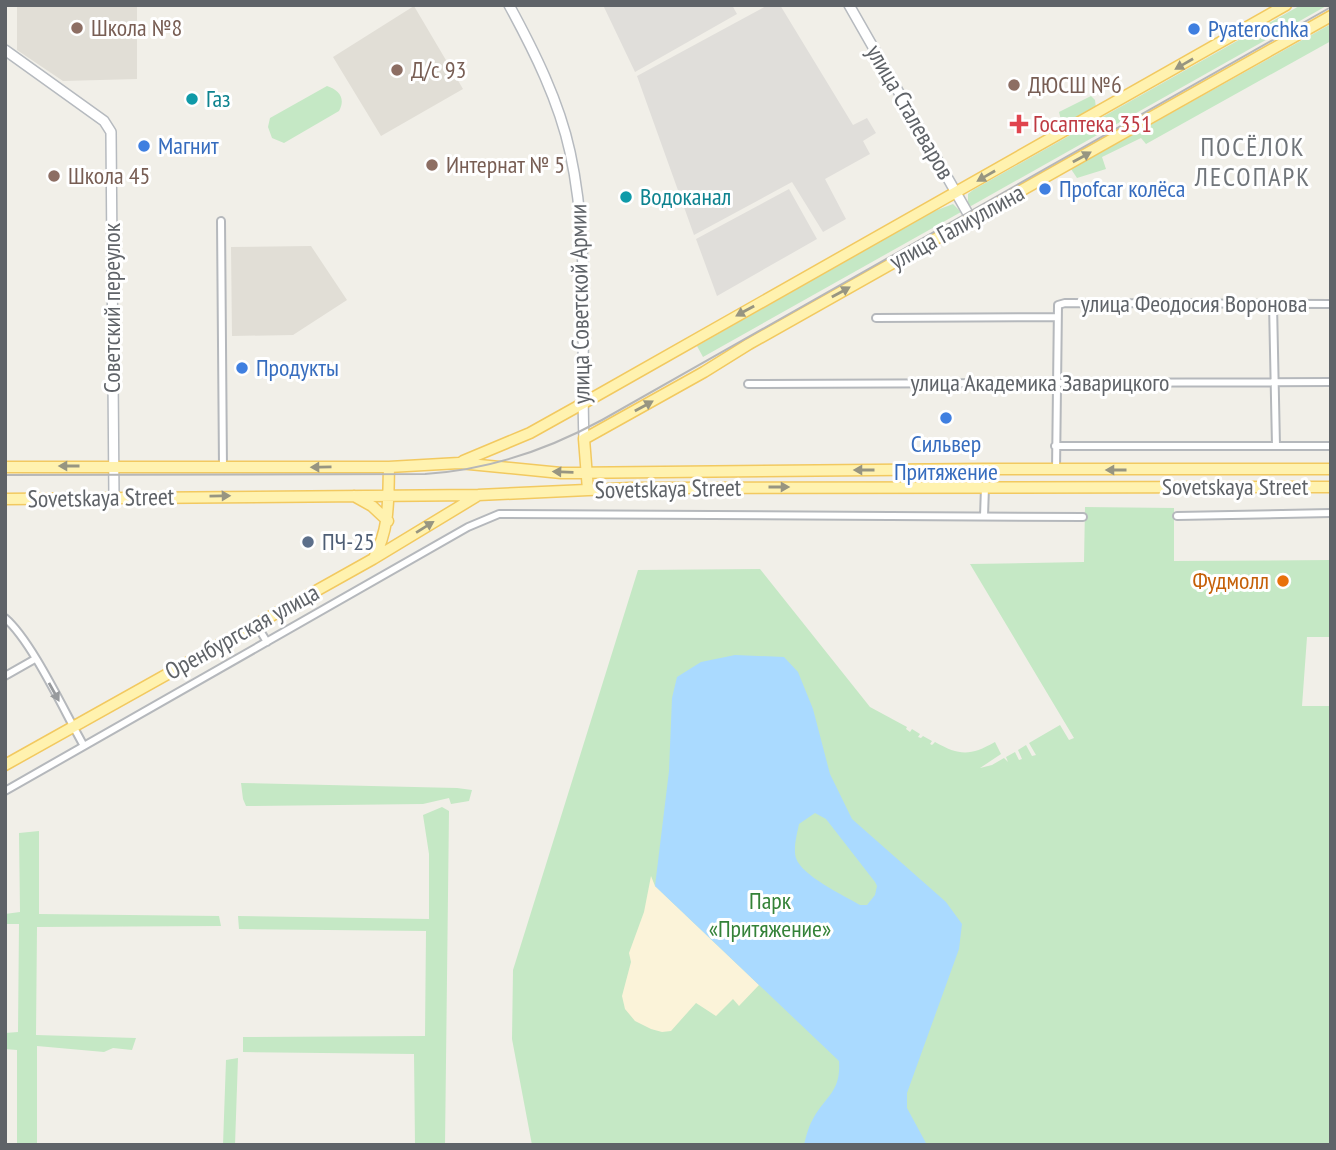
<svg xmlns="http://www.w3.org/2000/svg" width="1336" height="1150" viewBox="0 0 1336 1150" font-family="'PT Sans Narrow',sans-serif">
  <style>
    .industrial { fill: #e0deda }
    .education { fill: #e1ded6 }
    .green { fill: #c5e8c5 }
    .sand { fill: #fbf3d9 }
    .water { fill: #aadaff; fill-rule: evenodd }
    .lines { fill: none; stroke-linecap: round; stroke-linejoin: round }
    .street-casing { stroke: #b5b8bc; stroke-width: 10 }
    .secondary-casing { stroke: #b6babf; stroke-width: 12 }
    .primary-casing { stroke: #f2c960; stroke-width: 13 }
    .street { stroke: #fff; stroke-width: 6 }
    .secondary { stroke: #fff; stroke-width: 9 }
    .primary { stroke: #fff2af; stroke-width: 10 }
    .tram { stroke: #b6b7b8; stroke-width: 2 }
    .oneway { fill: #979581 }
    .oneway2 { fill: #979a9d }
    .education-dot { fill: #8d6e63; stroke: #fff; stroke-width: 2.5 }
    .shop-dot { fill: #3f7fe0; stroke: #fff; stroke-width: 2.5 }
    .culture-dot { fill: #0f9aa8; stroke: #fff; stroke-width: 2.5 }
    .health-dot { fill: #e0444e; stroke: #fff; stroke-width: 2.5 }
    .service-dot { fill: #5c6f8a; stroke: #fff; stroke-width: 2.5 }
    .food-dot { fill: #e8710a; stroke: #fff; stroke-width: 2.5 }
    .labels { text-anchor: middle; stroke-width: 6; stroke-linejoin: round; paint-order: stroke }
    .education-label { font-size: 24px; fill: #785e54; stroke: #fff; text-anchor: start }
    .shop-label { font-size: 24px; fill: #366cbe; stroke: #fff; text-anchor: start }
    .culture-label { font-size: 24px; fill: #0d838f; stroke: #fff; text-anchor: start }
    .street-label { font-size: 24px; fill: #5f6368; stroke: #fff }
    .health-label { font-size: 24px; fill: #be3a42; stroke: #fff; text-anchor: start }
    .service-label { font-size: 24px; fill: #4e5e75; stroke: #fff; text-anchor: start }
    .food-label { font-size: 24px; fill: #c56008; stroke: #fff; text-anchor: end }
    .park-label { font-size: 24px; fill: #348238; stroke: #fff }
    .neighbourhood-label { font-size: 26px; letter-spacing: 2px; fill: #70757a; stroke: #fff }
  </style>
  <rect width="100%" height="100%" fill="#f1efe8"/>
  <path class="industrial" d="M603,5h129l5,9 -102,58z
    M768,5h12l73,120 14,-7 9,15 -13,8 7,13 -45,25 21,40 -23,13 -31,-50 -98,53 -57,-159z
    M789,189l28,50 -100,57 -21,-57z"/>
  <path class="education" d="M17,5h120v74l-74,2 -46,-31z
    M414,6l49,83 -82,47 -48,-79z
    M311,246l36,54 -54,35 -61,1 -1,-89z"/>
  <path class="green" d="M1301,5h27l-357,201 -3,-1v-11l5,-4z
    M1331,24v17l-185,103 -5,-6 -39,19 4,12 -29,9 -6,-9z
    M327,86c12,4 19,12 12,25l-55,32 -12,-5 -4,-11 2,-9z
    M1091,96l4,4 1,8 -30,17 -4,-1 -3,-12z
    M953,204l8,8 -258,145 -6,-11 235,-134z
    M1085,507l89,1v53l157,-1v77h-24l-5,69h29v439h-799l-20,-106 1,-69 125,-400 122,-1 110,138 37,20 -1,2 4,3 2,-3 8,5 -2,3 3,1 2,-2 9,5 -2,3 2,1 3,-3c25,14 35,14 60,0l6,12 -21,14 12,-3 12,-7 4,4 -2,-5 9,-5 4,8 3,-1 -4,-9 8,-5 6,11 4,-1 -7,-12 31,-18 9,15 5,-2 -104,-174 114,-2z
    M241,783l216,5 15,2 -3,11 -18,3 -2,-6 -26,6 -177,2 -3,-7z
    M442,807l7,4 -4,334h-30l-1,-91 -171,-2v-15l182,-1 1,-105 -187,-2 -1,-13 191,3v-65l-6,-39z
    M39,831v83l180,2 2,10 -184,1 -1,108 100,3 -4,12 -19,-2 -9,4 -67,-6v99h-20v-95l-12,-1v-16l13,-1 1,-108h-14v-10l15,-2 -1,-79z
    M238,1058l-3,87h-12l3,-85z"/>
  <path class="sand" d="M651,876l4,10 104,99 -20,21 -6,-7 -17,17 -20,-13 -25,28 -9,1 -11,-3 -16,-8 -10,-12 -3,-13 9,-34 -2,-9 15,-41z"/>
  <path class="water" d="M735,655l49,2 14,15 15,37 17,65 22,45 94,83 16,22 -3,25 -52,144v15l20,37h-123c2,-9 5,-20 10,-28 13,-22 27,-26 25,-56l-184,-175 14,-115 3,-73 5,-21 24,-15zM815,813l11,6 49,63 2,4 -2,9 -8,10h-7c-17,-10 -58,-29 -64,-47 -3,-10 1,-24 3,-34z"/>
  <g class="lines">
    <defs>
      <path id="street" d="M221,221l2,247
        M876,318l180,-1
        M748,384l583,-2
        M1055,446h221l-3,-142
        M1276,446h55
        M1056,470l2,-165 7,-2 266,1
        M984,516l1,-29
        M1177,516l154,-3
        M5,618c27,23 60,95 79,128
        M256,624l11,18
        M5,676l30,-17
        M5,791l463,-264 31,-13 584,3"/>
      <path id="secondary" d="M509,5c25,46 50,96 61,147 21,95 10,192 14,287
        M849,5l122,214
        M5,50l99,71 7,11 3,366"/>
      <path id="primary" d="M463,461l67,-28 52,-29 704,-399
        M5,467h384l70,-4 102,10 422,-4h348
        M588,490l-4,-51 120,-67 45,-28 582,-328
        M354,496l18,10 16,15
        M5,499l473,-4 153,-7 700,-1
        M374,558c16,-31 14,-57 15,-91
        M5,765l368,-206 104,-63"/>
    </defs>
    <use href="#street" class="street-casing"/>
    <use href="#secondary" class="secondary-casing"/>
    <use href="#primary" class="primary-casing"/>
    <use href="#street" class="street"/>
    <use href="#secondary" class="secondary"/>
    <use href="#primary" class="primary"/>
    <path class="tram" d="M5,475l420,-1c64,-4 122,-24 177,-54l729,-413"/>
  </g>
  <defs><path id="oneway-solid" d="M-6-.8H1V-3.2L6.5 0L1 3.2V.8H-6Z" transform="scale(1.75)"/></defs>
  <g class="oneway">
    <use href="#oneway-solid" transform="translate(1184 64) rotate(150)"/>
    <use href="#oneway-solid" transform="translate(1082 157) rotate(-29)"/>
    <use href="#oneway-solid" transform="translate(986 176) rotate(150)"/>
    <use href="#oneway-solid" transform="translate(841 292) rotate(-29)"/>
    <use href="#oneway-solid" transform="translate(745 311) rotate(151)"/>
    <use href="#oneway-solid" transform="translate(644 406) rotate(-29)"/>
    <use href="#oneway-solid" transform="translate(69 466) rotate(180)"/>
    <use href="#oneway-solid" transform="translate(321 467) rotate(179)"/>
    <use href="#oneway-solid" transform="translate(864 470) rotate(180)"/>
    <use href="#oneway-solid" transform="translate(1116 470) rotate(180)"/>
    <use href="#oneway-solid" transform="translate(563 472) rotate(-178)"/>
    <use href="#oneway-solid" transform="translate(779 487)"/>
    <use href="#oneway-solid" transform="translate(220 496) rotate(-1)"/>
    <use href="#oneway-solid" transform="translate(425 527) rotate(-32)"/>
  </g>
  <use class="oneway2" href="#oneway-solid" transform="translate(54 692) rotate(61)"/>
  <g class="education-dot">
    <circle cx="77" cy="28" r="7"/>
    <circle cx="397" cy="70" r="7"/>
    <circle cx="1014" cy="85" r="7"/>
    <circle cx="432" cy="165" r="7"/>
    <circle cx="54" cy="176" r="7"/>
  </g>
  <g class="shop-dot">
    <circle cx="1194" cy="29" r="7"/>
    <circle cx="144" cy="146" r="7"/>
    <circle cx="1045" cy="189" r="7"/>
    <circle cx="242" cy="368" r="7"/>
    <circle cx="946" cy="418" r="7"/>
  </g>
  <g class="culture-dot">
    <circle cx="192" cy="99" r="7"/>
    <circle cx="626" cy="197" r="7"/>
  </g>
  <path class="health-dot" d="M1015.5 113.5h7v7h7v7h-7v7h-7v-7h-7v-7h7z"/>
  <circle class="service-dot" cx="308" cy="542" r="7"/>
  <circle class="food-dot" cx="1283" cy="581" r="7"/>
  <g class="labels">
    <g class="education-label">
      <text x="91" y="36">Школа №8</text>
      <text x="411" y="78">Д/с 93</text>
      <text x="1028" y="93">ДЮСШ №6</text>
      <text x="446" y="173">Интернат № 5</text>
      <text x="68" y="184">Школа 45</text>
    </g>
    <g class="shop-label">
      <text x="1208" y="37">Pyaterochka</text>
      <text x="158" y="154">Магнит</text>
      <text x="1059" y="197">Проfcar колёса</text>
      <text x="256" y="376">Продукты</text>
      <text x="946" y="452" text-anchor="middle">Сильвер<tspan x="946" dy="28">Притяжение</tspan></text>
    </g>
    <g class="culture-label">
      <text x="206" y="107">Газ</text>
      <text x="640" y="205">Водоканал</text>
    </g>
    <g class="street-label">
      <text transform="translate(910 112) rotate(60)" y="8">улица Сталеваров</text>
      <text transform="translate(957 227) rotate(-29)" y="8">улица Галиуллина</text>
      <text transform="translate(580 304) rotate(-91)" y="8">улица Советской Армии</text>
      <text x="1194" y="312">улица Феодосия Воронова</text>
      <text transform="translate(112 308) rotate(-90)" y="8">Советский переулок</text>
      <text x="1040" y="391">улица Академика Заварицкого</text>
      <text x="1235" y="495">Sovetskaya Street</text>
      <text transform="translate(668 489) rotate(-1)" y="8">Sovetskaya Street</text>
      <text transform="translate(101 498) rotate(-1)" y="8">Sovetskaya Street</text>
      <text transform="translate(242 632) rotate(-29)" y="8">Оренбургская улица</text>
    </g>
    <g class="health-label">
      <text x="1033" y="132">Госаптека 351</text>
    </g>
    <g class="service-label">
      <text x="322" y="550">ПЧ-25</text>
    </g>
    <g class="food-label">
      <text x="1269" y="589">Фудмолл</text>
    </g>
    <g class="park-label">
      <text x="770" y="909">Парк<tspan x="770" dy="28">«Притяжение»</tspan></text>
    </g>
    <g class="neighbourhood-label">
      <text x="1253" y="156">ПОСЁЛОК<tspan x="1253" dy="30">ЛЕСОПАРК</tspan></text>
    </g>
  </g>
  <rect width="1336" height="1150" fill="none" stroke="#5f6368" stroke-width="14"/>
</svg>
